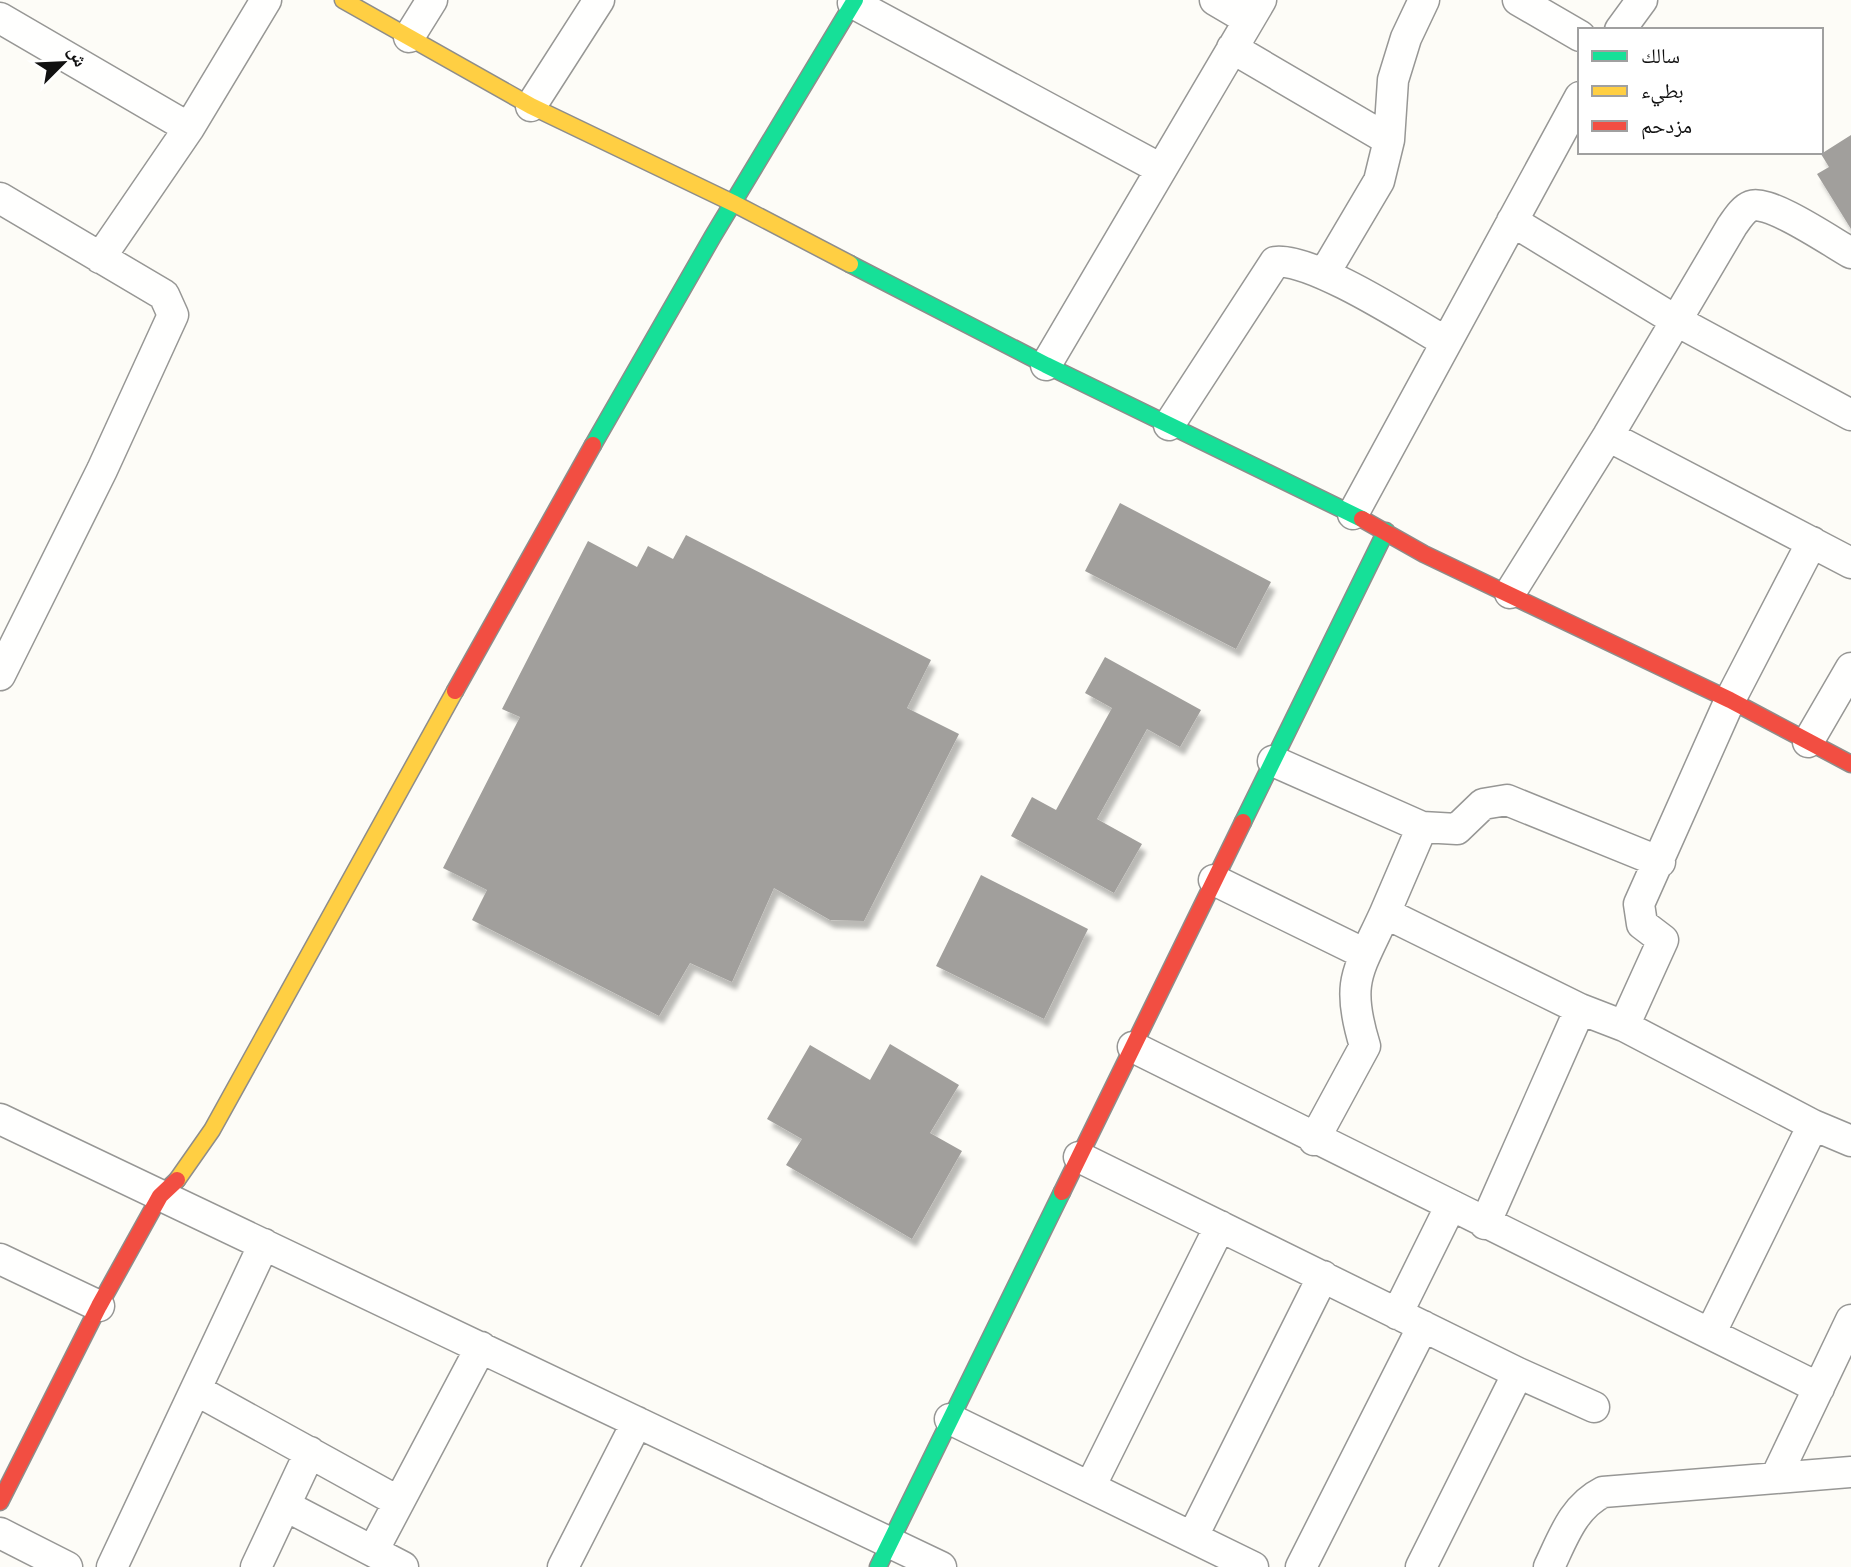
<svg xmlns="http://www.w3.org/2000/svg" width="1851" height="1567" viewBox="0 0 1851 1567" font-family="'Source Serif 4','Noto Naskh Arabic',serif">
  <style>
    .building { fill: #a19f9c; filter: url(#shadow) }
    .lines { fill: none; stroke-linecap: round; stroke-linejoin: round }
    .street-casing { stroke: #979795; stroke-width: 33 }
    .fast-casing { stroke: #8e8d8b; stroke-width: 19 }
    .slow-casing { stroke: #8e8d8b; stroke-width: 19 }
    .jam-casing { stroke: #8e8d8b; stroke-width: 19 }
    .street { stroke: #fffffe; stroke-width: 30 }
    .fast { stroke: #16e098; stroke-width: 16 }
    .slow { stroke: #ffcf43; stroke-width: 16 }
    .jam { stroke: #f24e42; stroke-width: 16 }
  </style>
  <defs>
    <filter id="shadow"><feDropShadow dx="4.5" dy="8" stdDeviation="2" flood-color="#0004"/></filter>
  </defs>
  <rect width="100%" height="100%" fill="#fdfcf7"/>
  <path class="building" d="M1851,135v94l-34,-55 12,-7 -8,-13z
    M1120,503l151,79 -35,67 -151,-78z
    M686,535l245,125 -24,48 52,26 -95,187 -34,-1 -56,-32 -42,94 -42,-19 -31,53 -187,-96 15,-30 -44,-22 77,-151 -18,-8 86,-168 49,26 11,-21 25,13z
    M1105,657l96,53 -21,37 -33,-18 -50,90 45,25 -28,49 -103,-57 21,-39 24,13 56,-102 -27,-15z
    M981,875l107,54 -44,90 -108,-53z
    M890,1044l69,41 -29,48 32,18 -50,88 -126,-74 16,-26 -35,-20 43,-74 60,35z"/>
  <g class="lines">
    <defs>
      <path id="street" d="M1215,0l34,20
        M1518,0l62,36
        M853,3l306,165
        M0,18l189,110
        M1620,30l22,-30
        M409,37l23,-37
        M1232,48l157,92
        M531,106l68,-106
        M0,198l164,97 9,20 -71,155 -102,205
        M1512,221l163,99 176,95
        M100,258l89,-130 77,-128
        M1324,274l55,-93 10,-41 4,-60 13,-42 18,-38
        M1046,365l215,-365
        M1169,425l106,-163c37,-5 136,60 171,80
        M1608,436l243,127
        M1353,514l227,-417
        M1510,593l98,-157 124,-210c5,-7 11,-17 19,-20 18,-7 82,37 100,47
        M1808,742l43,-74
        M1273,761l149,66 35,2 26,-25 24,-4 153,62
        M1214,880l151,74
        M1385,913l37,-86
        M1624,1026l39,-86 -21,-16 -3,-20 91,-204 82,-158
        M1133,1047l686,341
        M0,1119l941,448
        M1314,1140l51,-94c-20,-65 -7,-74 20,-133l195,96 44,17 189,99 38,16
        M1079,1157l439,216 76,34
        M1485,1224l95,-215
        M0,1259l99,47
        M1397,1314l53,-107
        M1711,1332l102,-207
        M196,1390l203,112
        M950,1419l303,148
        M1776,1477l75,-157
        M1090,1487l130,-261
        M286,1506l117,61
        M0,1533l67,34
        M1193,1536l130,-260
        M373,1551l108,-204
        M112,1567l152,-323
        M256,1567l54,-115
        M563,1567l74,-145
        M1301,1567l122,-241
        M1421,1567l97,-194
        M1549,1567c14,-29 24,-60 54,-75l248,-20"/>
      <path id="fast" d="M850,264l196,101 316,154
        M593,445l120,-209 142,-236
        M1243,822l143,-291
        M878,1567l184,-375"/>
      <path id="slow" d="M343,0l188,106 204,98 115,60
        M177,1180l35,-50 243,-439"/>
      <path id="jam" d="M1362,519l62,35 306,146 121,64
        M455,691l138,-246
        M1062,1192l181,-370
        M0,1502l99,-196 61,-110 17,-16"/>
    </defs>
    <use href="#street" class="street-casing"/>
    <use href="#fast" class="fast-casing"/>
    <use href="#slow" class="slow-casing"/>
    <use href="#jam" class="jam-casing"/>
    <use href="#street" class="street"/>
    <use href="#fast" class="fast"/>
    <use href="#slow" class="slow"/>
    <use href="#jam" class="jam"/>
  </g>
  <rect x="1578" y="28" width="245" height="126" fill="#ffffff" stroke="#a0a0a0" stroke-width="2"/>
  <rect x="1592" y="51" width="35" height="10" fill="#16e098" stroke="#a0a0a0" stroke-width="2"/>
  <text x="1641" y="63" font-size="21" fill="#111111">سالك</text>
  <rect x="1592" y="86" width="35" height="10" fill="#ffcf43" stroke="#a0a0a0" stroke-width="2"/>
  <text x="1641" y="98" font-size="21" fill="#111111">بطيء</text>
  <rect x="1592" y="121" width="35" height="10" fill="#f24e42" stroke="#a0a0a0" stroke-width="2"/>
  <text x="1641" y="133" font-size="21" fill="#111111">مزدحم</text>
  <g transform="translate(63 63) rotate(66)" stroke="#ffffff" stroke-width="5" paint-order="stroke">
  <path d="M0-5L12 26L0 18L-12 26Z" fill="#111111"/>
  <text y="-10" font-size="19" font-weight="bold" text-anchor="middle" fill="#111111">ش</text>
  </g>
</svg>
